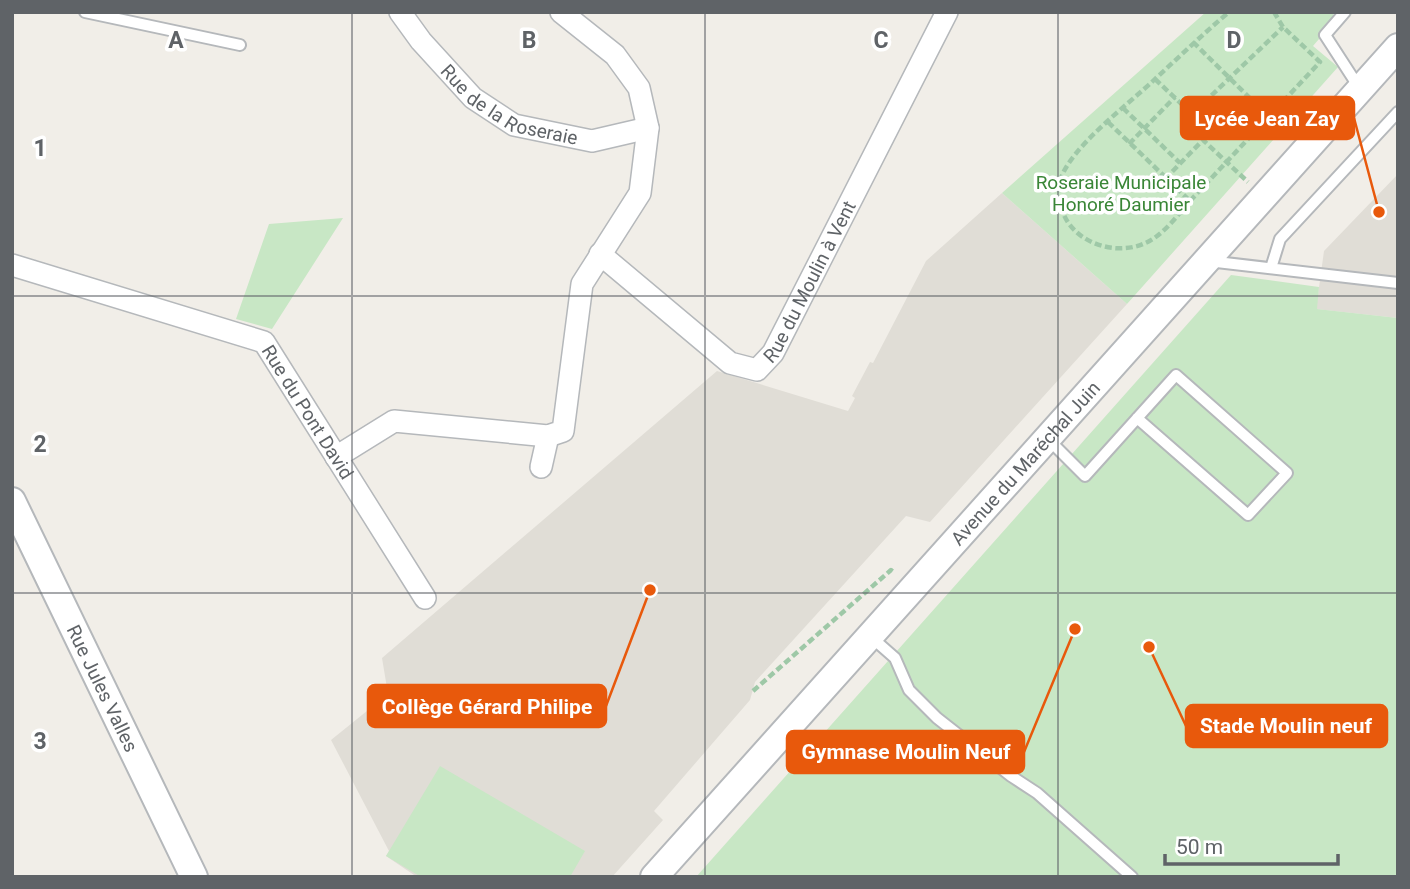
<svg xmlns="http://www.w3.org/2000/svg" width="1410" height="889" viewBox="0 0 1410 889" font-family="Roboto,sans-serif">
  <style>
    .education { fill: #e0ddd6 }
    .green { fill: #c8e7c5 }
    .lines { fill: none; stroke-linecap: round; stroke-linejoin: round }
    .service-casing { stroke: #b5b8bb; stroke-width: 14 }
    .minor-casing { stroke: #b5b8bb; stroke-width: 24 }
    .tertiary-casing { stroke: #b5b8bb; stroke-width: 30 }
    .path { stroke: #9ec8a7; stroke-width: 4.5; stroke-dasharray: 7 3.5; stroke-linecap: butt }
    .service { stroke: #fff; stroke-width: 10 }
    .minor { stroke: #fff; stroke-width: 21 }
    .tertiary { stroke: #fff; stroke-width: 26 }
    .grid { fill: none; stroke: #5f6367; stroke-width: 2; stroke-opacity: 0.55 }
    .labels { text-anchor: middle; stroke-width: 7; stroke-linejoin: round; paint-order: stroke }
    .street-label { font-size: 19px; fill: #5f6367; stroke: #fff }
    .park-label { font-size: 19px; fill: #3a8637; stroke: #fff }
    .grid-label { font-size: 23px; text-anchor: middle; font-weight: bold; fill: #5f6367; stroke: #fff; stroke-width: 7; stroke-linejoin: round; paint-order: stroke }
    .leader { fill: none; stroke: #e8590c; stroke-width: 2.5 }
    .callout-dot { fill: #e8590c; stroke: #fff; stroke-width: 2.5 }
    .callout { fill: #e8590c; stroke: #e8590c; stroke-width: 2.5 }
    .callout-label { font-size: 21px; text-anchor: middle; font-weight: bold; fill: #fff }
  </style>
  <rect width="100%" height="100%" fill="#f1eee8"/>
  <path class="education" d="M1398,174v144l-82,-9 8,-58z
    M1002,193l125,111 -197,218 -24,-6 -151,166 -5,18 -96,111 9,9 -51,57h-195l-31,-21 3,-5 -58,-111 57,-46 -6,-36 335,-287 131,40 7,-13 -3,-2 18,-34 3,1 53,-102z"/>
  <path class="green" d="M1206,12h125l6,6 -24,28 25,21 -211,237 -125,-111z
    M343,218l-71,111 -36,-10 33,-95z
    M1231,275l88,12 -2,22 81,9v559h-702z
    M440,766l145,85 -15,26h-149l-35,-21z"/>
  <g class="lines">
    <defs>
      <path id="service" d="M85,12l155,33
        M1345,12l-20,23 35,54
        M1208,261l190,22
        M1271,268l9,-29 118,-127
        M1047,438l38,38 91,-101 111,98 -39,42 -111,-97
        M870,636l25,22 14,32 28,28 74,58 26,17 95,84"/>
      <g id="minor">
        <path id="s1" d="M400,12l21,29 52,57 41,27 78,16 56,-13"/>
        <path id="s2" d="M600,254l130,109 27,7 16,-17 174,-341"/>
        <path id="s3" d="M12,265l252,77 161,256"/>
        <path d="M336,457l58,-36 154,15 15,-5 19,-147 58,-91 8,-65 -9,-40 -24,-33 -54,-43"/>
        <path d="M541,467l7,-31"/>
      </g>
      <g id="tertiary">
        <path id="s4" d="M12,501l182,376"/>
        <path id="s5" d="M654,877l744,-830"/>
      </g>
    </defs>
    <use href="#service" class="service-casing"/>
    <use href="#minor" class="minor-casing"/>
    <use href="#tertiary" class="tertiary-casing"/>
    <path class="path" d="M1193,42l74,73
      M1155,79l37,35
      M1123,108l57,55
      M1108,122l82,79c-13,15 -28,36 -47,43 -34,14 -82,-7 -83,-47 0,-5 -1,-12 0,-16 9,-33 69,-77 94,-101 25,-23 49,-46 75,-68
      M1203,140l7,-7 -18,-19 91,-87
      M1129,144l46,-47
      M1165,179l38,-39 45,42
      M1190,201l130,-139 -37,-35 -9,-15
      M753,691l138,-121 4,3"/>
    <use href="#service" class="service"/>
    <use href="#minor" class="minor"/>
    <use href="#tertiary" class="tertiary"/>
  </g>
  <path class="grid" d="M352,12v865M705,12v865M1058,12v865M12,296h1386M12,593h1386"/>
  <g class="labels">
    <g class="street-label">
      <text dy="7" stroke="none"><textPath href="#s1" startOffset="149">Rue de la Roseraie</textPath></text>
      <text dy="7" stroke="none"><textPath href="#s2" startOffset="301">Rue du Moulin à Vent</textPath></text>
      <text dy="7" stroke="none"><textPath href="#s3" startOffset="346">Rue du Pont David</textPath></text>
      <text dy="7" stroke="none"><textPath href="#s5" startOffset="556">Avenue du Maréchal Juin</textPath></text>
      <text dy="7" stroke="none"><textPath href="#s4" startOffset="208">Rue Jules Valles</textPath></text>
    </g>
    <g class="park-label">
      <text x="1121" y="189">Roseraie Municipale<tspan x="1121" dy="22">Honoré Daumier</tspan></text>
    </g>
  </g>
  <g class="grid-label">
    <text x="176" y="48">A</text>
    <text x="529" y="48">B</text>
    <text x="881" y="48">C</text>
    <text x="1234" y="48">D</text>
    <text x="40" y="156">1</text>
    <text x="40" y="452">2</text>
    <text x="40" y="749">3</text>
  </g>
  <path class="leader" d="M1379 212L1354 118M650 590L606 706M1149 647L1186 726M1075 629L1024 752"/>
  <g class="callout-dot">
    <circle cx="1379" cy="212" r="7"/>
    <circle cx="650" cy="590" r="7"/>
    <circle cx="1149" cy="647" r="7"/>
    <circle cx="1075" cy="629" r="7"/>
  </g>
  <g class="callout">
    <rect x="1181" y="97" width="173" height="42" rx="7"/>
    <rect x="368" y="685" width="238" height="42" rx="7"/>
    <rect x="1186" y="705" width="201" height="42" rx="7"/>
    <rect x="787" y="731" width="237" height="42" rx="7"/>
  </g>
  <g class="callout-label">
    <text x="1267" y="126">Lycée Jean Zay</text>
    <text x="487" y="714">Collège Gérard Philipe</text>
    <text x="1286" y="733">Stade Moulin neuf</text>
    <text x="906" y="759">Gymnase Moulin Neuf</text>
  </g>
  <rect width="1410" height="889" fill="none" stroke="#5f6367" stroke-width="28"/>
  <path d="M1165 854v10h173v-10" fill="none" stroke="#5f6367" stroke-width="3.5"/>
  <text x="1176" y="854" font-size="21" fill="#5f6367" stroke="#ffffff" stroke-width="5" paint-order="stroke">50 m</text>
</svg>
